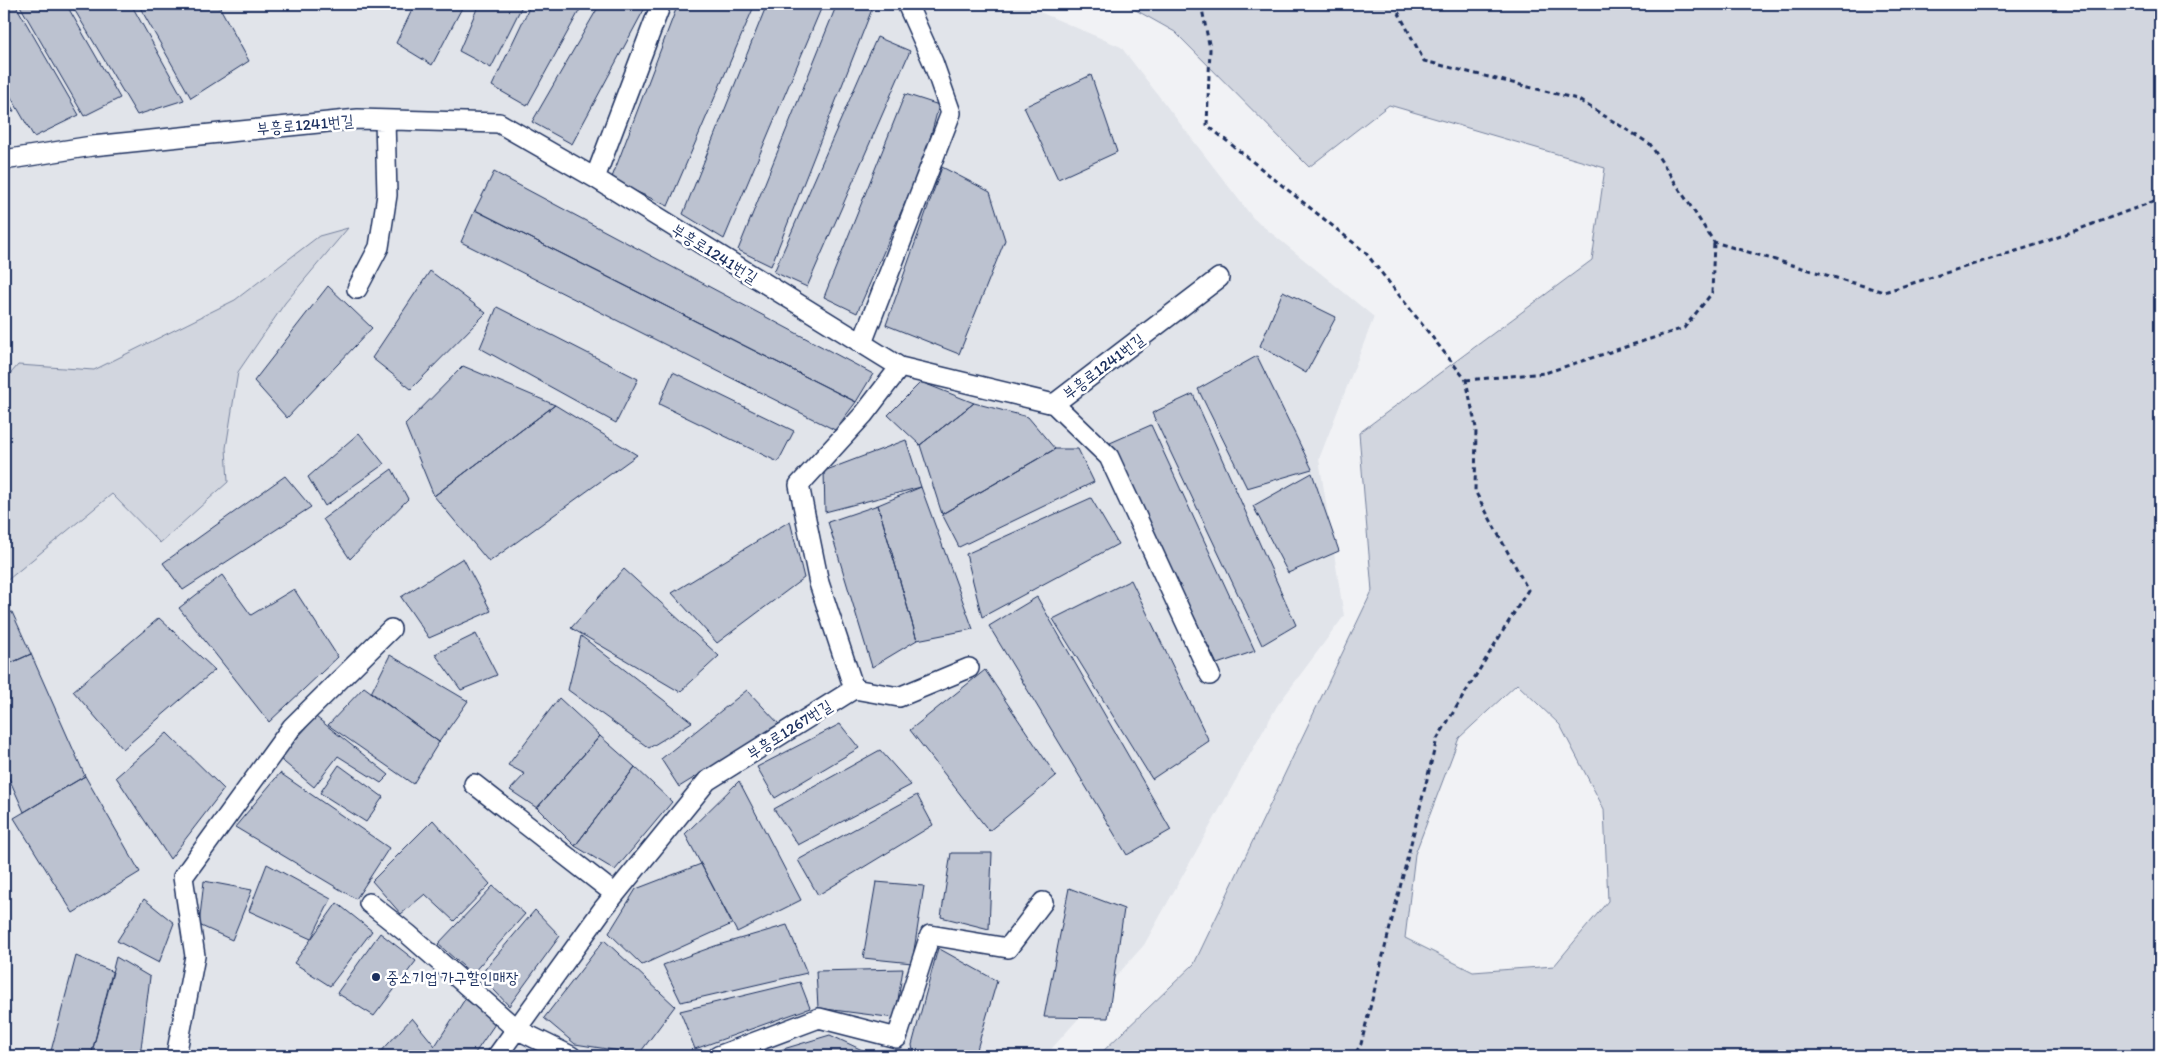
<svg xmlns="http://www.w3.org/2000/svg" width="2164" height="1060" viewBox="0 0 2164 1060" font-family="Itim,'Poor Story',sans-serif">
  <style>
    .built { fill: #e1e4ea }
    .green { fill: #d2d6df; stroke: #76829e; fill-rule: evenodd }
    .building { fill: #bcc2d0; stroke: #1b2f5e }
    .lines { fill: none; stroke-linecap: round; stroke-linejoin: round }
    .service-casing { stroke: #1b2f5e; stroke-width: 22 }
    .path { stroke: #1b2f5e; stroke-width: 3; stroke-dasharray: 5 4; stroke-linecap: butt }
    .service { stroke: #fff; stroke-width: 19 }
    .poi-dot { fill: #1b2f5e; stroke: #fff; stroke-width: 2 }
    .labels { text-anchor: middle; stroke-width: 5; stroke-linejoin: round; paint-order: stroke }
    .street-label { font-size: 16px; fill: #1b2f5e; stroke: #fff }
    .poi-label { font-size: 16px; fill: #1b2f5e; stroke: #fff; text-anchor: start }
  </style>
  <rect width="100%" height="100%" fill="#f1f2f5"/>
  <filter id="ink" filterUnits="userSpaceOnUse"><feTurbulence type="fractalNoise" baseFrequency=".02" numOctaves="2"/><feDisplacementMap in="SourceGraphic" scale="10" xChannelSelector="R" yChannelSelector="G"/><feConvolveMatrix kernelMatrix="1 2 1 2 8 2 1 2 1" color-interpolation-filters="sRGB"/></filter>
  <g filter="url(#ink)">
    <path class="built" d="M4,4h1017l100,43 132,171 121,99 -55,142 25,157 -67,90 -133,239 -99,111h-1041z"/>
    <path class="green" d="M1125,4h1035v1052h-1062l96,-92 178,-373 -13,-158 233,-173 13,-92 -216,-63 -80,62 -134,-135zM1517,684l43,41 44,84 4,92 -54,65 -81,6 -68,-34 10,-84 44,-116z
      M348,228l-63,75 -47,69 -12,76 2,34 -68,61 -48,-49 -108,89v-202l14,-16 76,5 141,-70 84,-64z"/>
    <path class="building" d="M4,4h11l64,111 -45,22 -30,-52z
      M19,4h47l54,94 -36,18z
      M71,4h60l53,96 -47,15z
      M138,4h80l31,57 -58,37z
      M415,4h49l-32,61 -36,-22z
      M479,4h44l-32,64 -32,-17z
      M531,4h52l-56,102 -35,-20z
      M600,4h47l-75,140 -40,-22z
      M678,4h77l-87,202 -57,-26z
      M767,4h56l-99,235 -41,-25z
      M837,4h37l-103,262 -33,-16z
      M877,37l33,14 -103,236 -33,-15z
      M1091,75l26,77 -59,27 -34,-72z
      M4,94l10,17 -10,4z
      M905,94l34,11 -14,52 -68,156 -33,-16z
      M942,167l48,25 15,48 -46,114 -73,-29z
      M494,172l379,202 -17,28 -381,-192z
      M475,210l381,192 -21,28 -374,-188z
      M430,271l56,42 -75,76 -39,-31z
      M328,286l44,42 -85,90 -33,-37z
      M1283,291l53,26 -30,56 -46,-27z
      M497,307l141,72 -22,44 -136,-75z
      M1257,356l55,113 -65,19 -49,-99z
      M463,366l92,39 -121,91 -29,-71z
      M673,372l121,59 -16,31 -119,-58z
      M921,382l53,21 -54,42 -32,-30z
      M1193,394l103,231 -34,20 -110,-232z
      M974,403l54,14 27,32 -113,65 -22,-69z
      M555,405l82,50 -148,107 -55,-66z
      M1151,425l104,226 -38,13 -107,-221z
      M359,433l25,31 -59,42 -17,-29z
      M906,440l15,47 -96,25 -1,-41z
      M1055,449h23l16,33 -135,65 -17,-33z
      M392,469l16,30 -58,60 -27,-40z
      M1312,473l27,78 -51,22 -35,-67z
      M285,476l26,31 -128,83 -20,-27z
      M921,487l52,142 -56,11 -39,-135z
      M1091,498l27,46 -136,73 -16,-63z
      M878,505l39,135 -45,27 -44,-145z
      M790,521l14,57 -87,65 -45,-50z
      M463,558l28,53 -62,27 -28,-41z
      M624,569l95,87 -39,36 -109,-64z
      M222,575l29,40 43,-26 44,68 -69,65 -90,-114z
      M1131,580l78,161 -57,38 -99,-160z
      M1037,597l134,233 -44,25 -138,-229z
      M12,612l19,42 -27,12v-52z
      M159,618l56,52 -92,79 -50,-58z
      M476,634l21,41 -36,15 -26,-36z
      M581,636l111,86 -43,26 -81,-58z
      M31,654l54,122 -61,36 -20,-45v-101z
      M390,655l78,46 -29,41 -68,-49z
      M985,670l71,106 -67,55 -79,-101z
      M364,687l75,55 -26,42 -85,-59z
      M747,690l33,35 -101,62 -18,-28z
      M559,698l41,38 -63,72 -27,-18 15,-16 -17,-9z
      M316,717l73,58 -8,8 -43,-27 -24,31 -35,-29z
      M840,724l19,24 -84,50 -18,-31z
      M167,733l57,56 -54,70 -54,-82z
      M600,736l35,31 -60,79 -38,-38z
      M880,750l31,35 -113,60 -24,-36z
      M339,765l44,32 -17,25 -46,-29z
      M635,767l37,35 -57,68 -40,-24z
      M280,773l109,75 -33,51 -121,-72z
      M85,776l55,96 -67,41 -59,-95z
      M739,781l62,119 -64,32 -52,-98z
      M917,795l16,30 -115,70 -20,-35z
      M433,820l57,64 -36,37 -29,-27 -24,20 -29,-33z
      M951,853h41l-3,76 -48,-12z
      M267,864l64,35 -20,40 -62,-28z
      M701,864l31,60 -90,41 -33,-32 27,-44z
      M204,881l48,9 -20,50 -33,-15z
      M876,882l48,4 -12,77 -49,-5z
      M493,886l32,28 -53,60 -34,-30z
      M1069,888l55,21 -16,109 -64,-1z
      M144,899l30,24 -15,40 -42,-22z
      M337,903l35,28 -42,55 -36,-23z
      M535,910l25,26 -51,70 -29,-31z
      M787,925l20,48 -126,29 -18,-37 52,-19z
      M380,933l36,28 -42,55 -37,-23z
      M604,940l71,66 -36,48 -64,-10 -31,-26z
      M938,948l59,33 -22,75h-61l-2,-11z
      M76,956l37,16 -22,84h-22l-18,-5z
      M116,957l34,20 -10,79h-49z
      M903,969l-8,49 -77,-10 -2,-37z
      M800,982l10,26 -115,41 -15,-38z
      M465,999l32,22 -24,35h-96l35,-38 23,28z
      M830,1035l45,21h-115z
      M189,1053l36,3h-36z"/>
    <g class="lines">
      <defs>
        <path id="service" d="M4,160l88,-14 266,-27 141,4 96,55 305,189 154,37 165,-126
          M595,178l66,-174
          M357,289l22,-42 8,-52 -2,-75
          M862,343l89,-230 -18,-51 -26,-58
          M1054,404l55,53 101,218
          M854,689l45,8 70,-29
          M474,784l141,110
          M369,903l39,31 108,95 55,27
          M176,1056l19,-100 -12,-79 109,-150 99,-98
          M497,1056l106,-147 104,-128 147,-92 -35,-106 -20,-98 65,-71 36,-47
          M718,1056l101,-38 78,20 33,-103 78,13 35,-46"/>
      </defs>
      <use href="#service" class="service-casing"/>
      <path class="path" d="M1201,4l9,45 -3,76 158,127 101,128 10,48 -1,63 53,99 -91,149 -76,305 -7,12
        M1394,4l30,57 153,38 73,45 64,98 170,50 158,-49 118,-44
        M1466,380l79,-7 139,-45 28,-35 2,-51"/>
      <use href="#service" class="service"/>
    </g>
  </g>
  <circle class="poi-dot" cx="376" cy="977" r="5"/>
  <g class="labels">
    <g class="street-label">
      <text transform="translate(305 124) rotate(-5)" y="6">부흥로1241번길</text>
      <text transform="translate(715 253) rotate(32)" y="6">부흥로1241번길</text>
      <text transform="translate(1103 366) rotate(-37)" y="6">부흥로1241번길</text>
      <text transform="translate(789 729) rotate(-32)" y="6">부흥로1267번길</text>
    </g>
    <g class="poi-label">
      <text x="386" y="983">중소기업 가구할인매장</text>
    </g>
  </g>
  <rect width="2164" height="1060" fill="none" stroke="#fff" stroke-width="20"/>
  <rect x="10" y="10" width="2144" height="1040" fill="none" stroke="#1b2f5e" stroke-width="2" filter="url(#ink)"/>
</svg>
